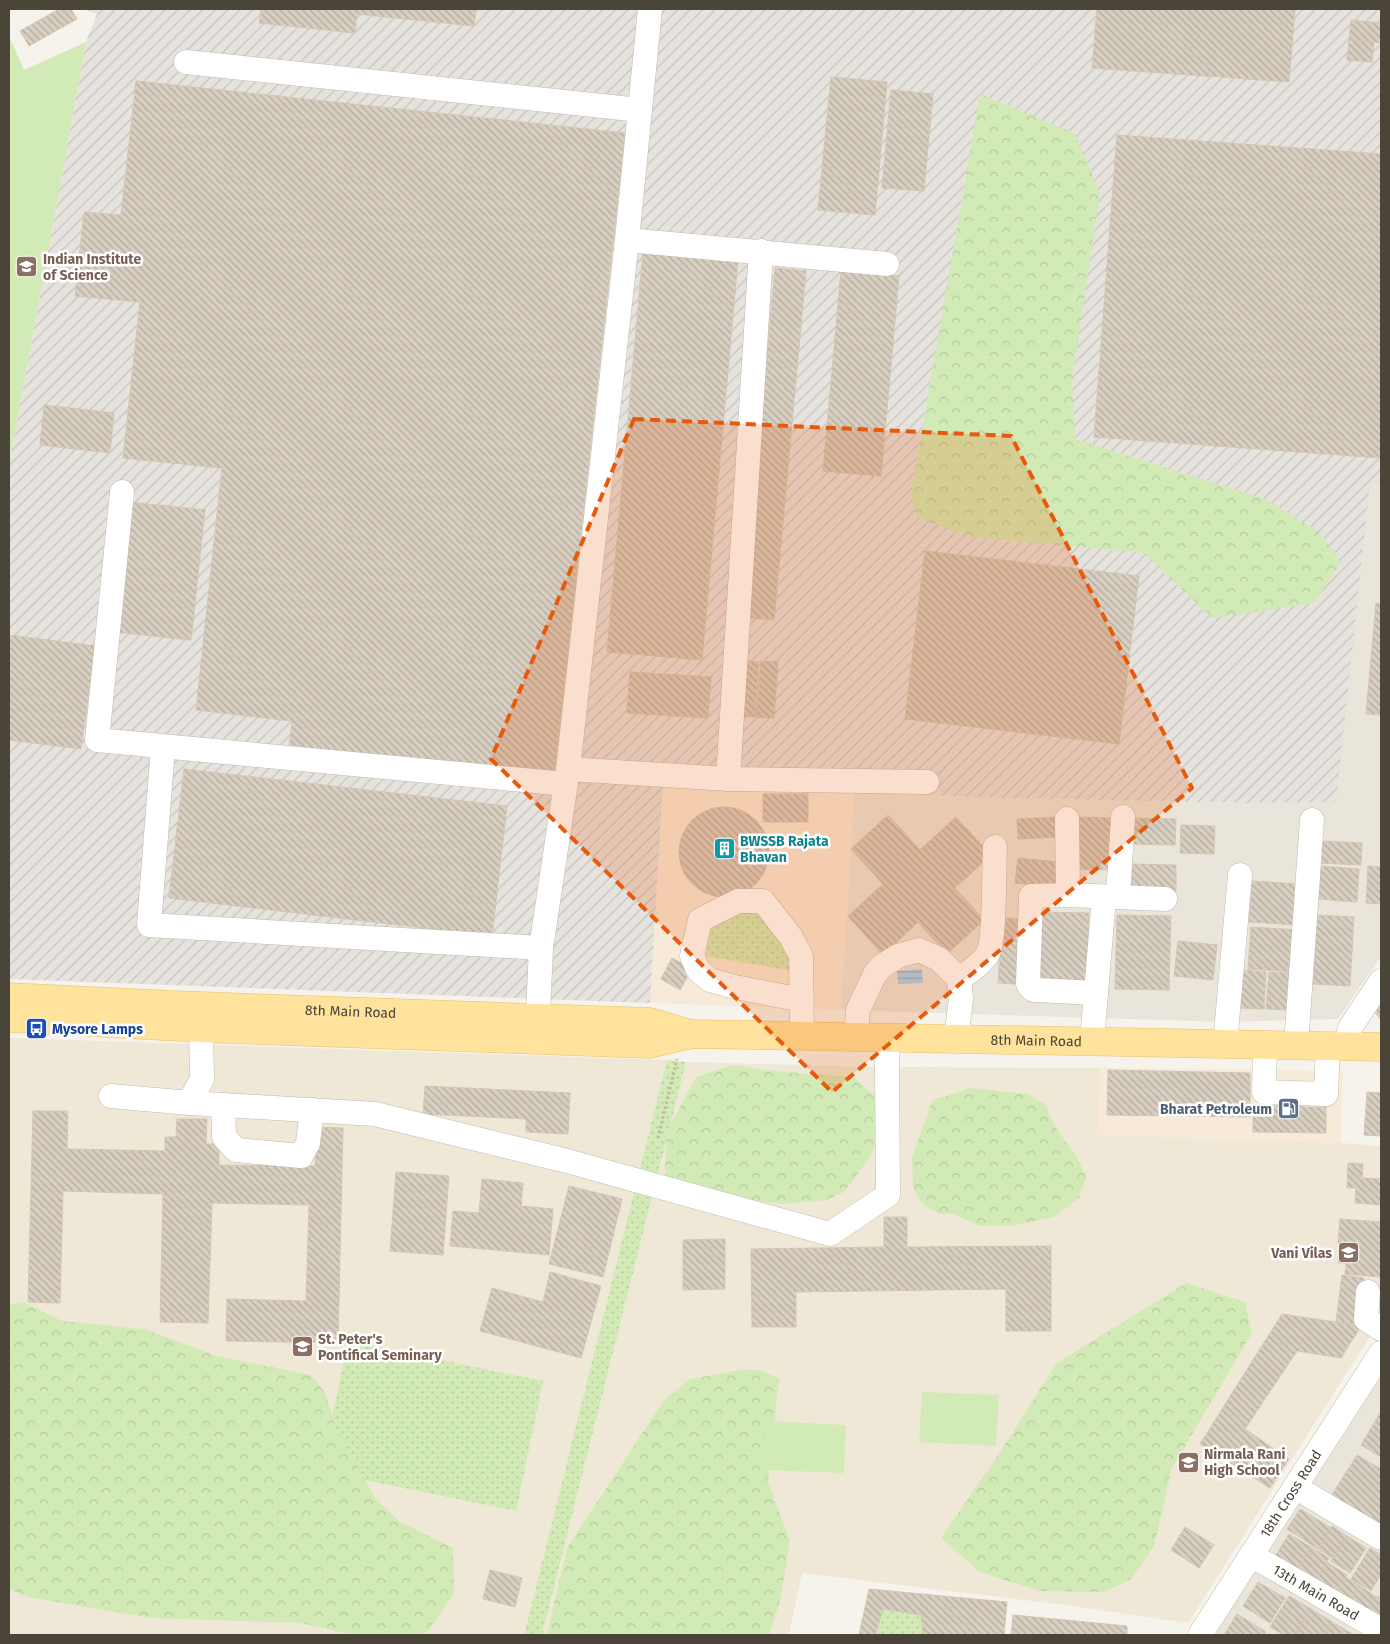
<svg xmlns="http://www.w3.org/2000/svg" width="1390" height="1644" viewBox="0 0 1390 1644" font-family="'Fira Sans',sans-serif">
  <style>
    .residential { fill: #eae5da }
    .commercial { fill: #f7ead8 }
    .industrial { fill: url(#industrial-furrows) }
    .education { fill: #efe8d6 }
    .green { fill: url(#green-dots) }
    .forest { fill: url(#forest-crowns) }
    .pitch { fill: #d2eab5 }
    .water { fill: url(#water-rules) }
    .building { fill: url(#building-back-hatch); stroke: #d3c7b4 }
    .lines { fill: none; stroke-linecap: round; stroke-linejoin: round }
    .minor-casing { stroke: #c2bbae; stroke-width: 25 }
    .major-casing { stroke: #e6c16a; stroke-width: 29 }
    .path { stroke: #c4b79f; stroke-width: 3; stroke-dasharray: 2.5 2.5; stroke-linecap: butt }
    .minor { stroke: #fff; stroke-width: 24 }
    .major { stroke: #ffe39c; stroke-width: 28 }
    .marked { fill: #e8590c; fill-opacity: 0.2; stroke: #e8590c; stroke-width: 4; stroke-dasharray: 10 6; stroke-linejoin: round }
    .labels { text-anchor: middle; stroke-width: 5; stroke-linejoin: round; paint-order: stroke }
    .education-label { font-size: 14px; font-weight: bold; fill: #785e54; stroke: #fff; text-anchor: start }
    .culture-label { font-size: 14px; font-weight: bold; fill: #0d838f; stroke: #fff; text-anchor: start }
    .street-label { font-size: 14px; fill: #4b4439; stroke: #fff }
    .transit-label { font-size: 14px; font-weight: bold; fill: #164399; stroke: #fff; text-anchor: start }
    .service-label { font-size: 14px; font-weight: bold; fill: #4e5e75; stroke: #fff; text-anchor: end }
  </style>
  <defs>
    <pattern id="industrial-furrows" width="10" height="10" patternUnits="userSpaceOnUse" patternTransform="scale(1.25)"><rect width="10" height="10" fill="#e6e2dd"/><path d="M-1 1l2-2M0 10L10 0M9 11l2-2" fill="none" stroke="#c7c3be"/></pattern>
    <pattern id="green-dots" width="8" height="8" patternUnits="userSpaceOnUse" patternTransform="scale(1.25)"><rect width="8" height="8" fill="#d2eab5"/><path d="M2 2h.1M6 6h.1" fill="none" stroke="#b6ca9c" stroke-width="1.8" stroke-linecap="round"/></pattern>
    <pattern id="forest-crowns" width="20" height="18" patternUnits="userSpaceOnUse" patternTransform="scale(1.25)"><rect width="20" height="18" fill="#d2eab5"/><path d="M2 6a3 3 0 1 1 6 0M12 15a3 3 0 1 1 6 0" fill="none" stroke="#b6ca9c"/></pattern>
    <pattern id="water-rules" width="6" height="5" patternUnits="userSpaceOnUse" patternTransform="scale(1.25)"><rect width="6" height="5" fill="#a9d4f2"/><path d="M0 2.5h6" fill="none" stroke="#8caec5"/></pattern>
    <pattern id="building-back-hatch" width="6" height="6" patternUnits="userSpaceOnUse" patternTransform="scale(1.25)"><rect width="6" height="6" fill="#d8cfc1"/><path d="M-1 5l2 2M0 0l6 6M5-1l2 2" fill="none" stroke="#b1aa9e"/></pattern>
  </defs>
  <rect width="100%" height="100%" fill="#f6f3ec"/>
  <path class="residential" d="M1370,483h11v473l-43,63 -113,3 -384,-12 13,-220 148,8 241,5z
    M1381,1374v261h-172z"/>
  <path class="commercial" d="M663,782l191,8 -13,220 -191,-7z
    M1100,1068l243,3 -2,72 -245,-8z"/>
  <path class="industrial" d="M84,9h1297v474h-11l-34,319 -93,1 -241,-5 -339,-16 -13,221 -641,-24v-514l77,-423 11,-28z"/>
  <path class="education" d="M9,1038l658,22 -143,575h-515z
    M686,1062l201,5 213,1 -3,67 244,8 40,3v173l-193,304 -123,-18 -263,-32 -13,62h-247z"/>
  <path class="green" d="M740,910l20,1 25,30 8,30 -87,-15 5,-30z
    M667,1060l19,2 -144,573h-18z
    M348,1341l195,40 -27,130 -195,-40z
    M883,1609l38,6 2,20h-48z"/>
  <path class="forest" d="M980,94l94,39 26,60 -28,188 3,58 190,60 53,32 23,31 -27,41 -102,15 -68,-65 -171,-16 -56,-19 -6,-24z
    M733,1065l39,6 82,6 22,20 7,31 -13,29 -26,35 -17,8 -45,4 -71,-8 -46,-20 1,-43 30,-56z
    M970,1088l58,6 18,11 7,19 24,33 9,20 -7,21 -25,19 -43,9h-31l-29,-13 -11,1 -18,-10 -9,-16 -1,-30 20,-57z
    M1186,1283l59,19 7,31 -80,135 -18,78 -23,33 -26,13 -65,-1 -60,-19 -39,-34 58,-84 57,-90z
    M23,1302l39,19 82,8 73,27 94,19 14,17 10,34 40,72 24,23 54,27 1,45 -25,37 -9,5h-65l-54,-12 -150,-5 -123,-21 -19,-8v-284z
    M740,1370h20l19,9 -11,103 22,58 -9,57 -12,38h-222l20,-87 97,-148 26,-21z"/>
  <path class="pitch" d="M9,36l15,34 62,-28 -77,423z
    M922,1392l77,3 -3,51 -77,-4z
    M766,1421l80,4 -2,48 -81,-3z"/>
  <path class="water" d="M922,969l1,14 -25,1 -1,-13z"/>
  <path class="building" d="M59,9h12l6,10 -48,27 -9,-15z
    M261,9h215l-2,17 -117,-12 -2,19 -96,-10z
    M1097,9h198l-6,73 -197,-14z
    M1351,20l30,3v20l-32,-3z
    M1349,40l25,2 -2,20 -25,-2z
    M831,77l56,5 -12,133 -57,-5z
    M136,81l489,52 -71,645 -265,-28 3,-29 -96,-11 26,-242 -99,-10 17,-156 -65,-6 9,-84 37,3z
    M891,90l42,4 -9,97 -42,-3z
    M1117,135l264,19v304l-287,-21z
    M643,252l95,8 -36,400 -95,-8z
    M775,268l31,3 -32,349 -31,-3z
    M841,271l58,5 -18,200 -58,-5z
    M44,405l70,8 -4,40 -70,-8z
    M129,502l76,8 -14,130 -77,-8z
    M925,551l214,25 -20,168 -214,-25z
    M1376,603l5,1v111l-15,-1z
    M9,635l86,11 -14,103 -72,-9z
    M739,661l20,1 -4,55 -19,-1z
    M761,661l17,1 -4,56 -18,-1z
    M630,672l81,5 -3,41 -81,-5z
    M184,769l323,37 -15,130 -323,-38z
    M763,794h45v28h-45z
    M679 852a45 45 0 1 1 90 0a45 45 0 1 1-90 0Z
    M888,815l32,35 36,-33 35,38 -36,33 29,32 -37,34 -29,-32 -35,33 -35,-39 35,-32 -32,-35z
    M1058,817v20l-40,2 -1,-20z
    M1075,817l42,1 -1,52 -42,-1z
    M1130,818l46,1 -1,26 -45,-1z
    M1181,825l34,1 -1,28 -34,-1z
    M1321,841l41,2 -1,22 -42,-2z
    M1018,858l39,4 -2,24 -40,-3z
    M1131,864l45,1v26l-46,-1z
    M1319,866l40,3 -2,33 -40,-3z
    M1368,866l13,1v37l-15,-1z
    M1252,881l47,3 -3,41 -47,-3z
    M1035,912l54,1 -2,74 -54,-1z
    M1117,915l54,1 -2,74 -54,-1z
    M1316,915l38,2 -4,69 -37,-2z
    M1002,918l18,1 -4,65 -18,-1z
    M1251,927l48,3 -3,42 -48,-3z
    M1178,941l39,4 -4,35 -39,-4z
    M672,958l20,11 -12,21 -19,-11z
    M1243,970l23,2 -2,37 -24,-1z
    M1269,972l23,1 -3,37 -23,-1z
    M1381,1001v18h-1l-8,-11z
    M1108,1070l142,3v44l-143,-2z
    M1269,1083l34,1 -1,23h24v26l-73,-1v-26h15z
    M425,1086l145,7 -2,41 -42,-2v-13l-103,-5z
    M1367,1092l14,1v43l-17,-1z
    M33,1111h35l-1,38 98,2v-14h11l1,-18h30l-1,25h13v21l96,1 1,-39 27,1 -5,215 -112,-2 1,-42 79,2 3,-96 -97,-2 -4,120 -48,-1 3,-128 -100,-3 -3,112 -32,-1z
    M1348,1163l15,1 -1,14 19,1v26l-26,-2 1,-15h-9z
    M396,1172l53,4 -6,79 -53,-4z
    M482,1179l41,4 -2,23 32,3 -4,46 -99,-9 3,-35 26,2z
    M569,1186l53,13 -19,78 -54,-13z
    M884,1217h23v30l144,-1v85h-45v-42l-210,3v35h-44l-1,-78 133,-2z
    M1340,1219l41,3v55l-36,-3 1,-11h-8l1,-14 8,1 1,-6 -10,-1z
    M725,1239v50l-42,1v-50z
    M550,1272l51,14 -20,72 -101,-27 12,-43 51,14z
    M1342,1275l22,3 -6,46 -22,-2z
    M1282,1314l79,12 -20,32 -44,-7 -52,78 44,30 -19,29 -70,-44z
    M1381,1411v46l-20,-12z
    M1357,1455l24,14v60l-51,-31z
    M1300,1509l31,19 -13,21 -31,-20z
    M1332,1526l15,10 -14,22 -15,-9z
    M1185,1527l29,18 -15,23 -28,-18z
    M1289,1534l22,13 -15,25 -23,-12z
    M1347,1536l19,12 -16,25 -19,-12z
    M1311,1547l18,11 -15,25 -18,-11z
    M1370,1548l11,7v19l-10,17 -20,-12z
    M1327,1562l20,13 -13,22 -21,-13z
    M490,1570l32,8 -7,29 -32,-8z
    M1345,1577l15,9 -12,20 -14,-9z
    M1258,1582l27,16 -15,25 -27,-17z
    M1360,1586l16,11 -11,18 -17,-10z
    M869,1589l138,13 -3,33h-81l-2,-20 -38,-6 -8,26h-16z
    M1289,1596l22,13 -16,26h-11l-14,-8z
    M1377,1596l4,2v27l-16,-10z
    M1311,1609l21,13 -8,13h-29z
    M1237,1614l29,18 -3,3h-39z
    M1013,1615l114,11v9h-116z
    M1332,1622l22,13h-30z"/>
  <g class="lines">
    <defs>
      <g id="minor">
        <path d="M186,62l454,48"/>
        <path d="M627,240l260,24"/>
        <path d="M122,492l-25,248 469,44"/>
        <path d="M163,747l-14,178 392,23"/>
        <path d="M568,769l160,10 33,-528"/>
        <path d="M728,779l199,3"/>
        <path d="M1067,819l1,76"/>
        <path d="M1118,897l5,-80"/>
        <path d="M959,979c10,-7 23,-15 29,-26 7,-12 6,-87 7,-106"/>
        <path d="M1096,993l-60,-3 -4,-1 -4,-5 3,-88 37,-1 97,4"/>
        <path d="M537,1036l4,-88 27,-179 59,-529 23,-231"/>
        <path d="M802,1036l-1,-80 -10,-19 -28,-36h-25l-38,19 -8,36 6,14 12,10 25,7 67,13"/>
        <path d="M856,1037l2,-27 17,-36 7,-8 16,-10 21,-6 20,9 20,20 2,20 -5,40"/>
        <path d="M1092,1041l12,-144"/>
        <path d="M1225,1044l15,-169"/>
        <path d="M1265,1045l-1,47 62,2 2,-48"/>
        <path d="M1296,1045l16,-225"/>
        <path d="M1346,1046l4,-18 31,-47"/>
        <path d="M111,1096l78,7 186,11 192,47 263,73 58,-39 -1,-128 1,-28"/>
        <path d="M189,1103l13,-24 -1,-51"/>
        <path d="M223,1105l1,32 12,13 65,6 7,-13 4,-33"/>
        <path d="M1368,1292l-2,27 15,10"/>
        <path d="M1295,1487l86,51"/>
        <path id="s1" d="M1251,1555l130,75"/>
        <path id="s2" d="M1200,1635l181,-282"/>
      </g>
      <g id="major">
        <path id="s3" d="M9,997l164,8 477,17 40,12"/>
        <path id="s4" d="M9,1018l192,10 447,16 44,-10 689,13"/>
      </g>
    </defs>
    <use href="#minor" class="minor-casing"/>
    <use href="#major" class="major-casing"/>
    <path class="path" d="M658,1138l19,-79"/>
    <use href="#minor" class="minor"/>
    <use href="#major" class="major"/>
  </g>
  <path class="marked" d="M634,419l377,17 181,352 -360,304 -341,-333z"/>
  <defs>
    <symbol id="university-square" viewBox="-11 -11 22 22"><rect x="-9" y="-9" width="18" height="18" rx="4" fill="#8d6e63" stroke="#fff"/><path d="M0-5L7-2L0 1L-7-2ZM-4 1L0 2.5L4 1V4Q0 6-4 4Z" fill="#fff"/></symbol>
    <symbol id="building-square" viewBox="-11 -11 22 22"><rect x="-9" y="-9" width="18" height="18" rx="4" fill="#0f9aa8" stroke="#fff"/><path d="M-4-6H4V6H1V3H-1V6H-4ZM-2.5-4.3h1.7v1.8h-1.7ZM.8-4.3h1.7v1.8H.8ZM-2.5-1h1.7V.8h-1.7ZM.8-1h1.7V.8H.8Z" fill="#fff"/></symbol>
    <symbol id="bus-square" viewBox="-11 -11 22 22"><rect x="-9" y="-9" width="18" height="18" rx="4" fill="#1a4fb4" stroke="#fff"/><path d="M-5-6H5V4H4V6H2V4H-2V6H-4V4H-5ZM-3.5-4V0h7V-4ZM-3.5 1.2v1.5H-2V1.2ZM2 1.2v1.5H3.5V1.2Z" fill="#fff"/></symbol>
    <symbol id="fuel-square" viewBox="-11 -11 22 22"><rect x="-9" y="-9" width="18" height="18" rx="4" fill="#5c6f8a" stroke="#fff"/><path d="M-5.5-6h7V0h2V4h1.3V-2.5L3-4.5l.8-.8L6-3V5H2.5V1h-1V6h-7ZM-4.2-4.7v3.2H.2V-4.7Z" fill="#fff"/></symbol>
    <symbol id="school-square" viewBox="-11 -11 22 22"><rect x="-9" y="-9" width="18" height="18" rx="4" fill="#8d6e63" stroke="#fff"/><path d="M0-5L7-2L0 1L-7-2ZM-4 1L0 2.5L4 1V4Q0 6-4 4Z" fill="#fff"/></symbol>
  </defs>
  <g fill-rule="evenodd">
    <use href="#university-square" x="14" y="254" width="25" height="25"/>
    <use href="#building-square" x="712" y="836" width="25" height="25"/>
    <use href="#bus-square" x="24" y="1016" width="25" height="25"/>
    <use href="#fuel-square" x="1276" y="1096" width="25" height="25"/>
    <use href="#school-square" x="1336" y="1240" width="25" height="25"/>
    <use href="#university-square" x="290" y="1334" width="25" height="25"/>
    <use href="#school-square" x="1176" y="1450" width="25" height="25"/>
  </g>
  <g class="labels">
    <g class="education-label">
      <text x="43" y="264">Indian Institute<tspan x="43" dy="16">of Science</tspan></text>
      <text x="1332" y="1258" text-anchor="end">Vani Vilas</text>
      <text x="318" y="1344">St. Peter's<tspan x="318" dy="16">Pontifical Seminary</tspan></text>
      <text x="1204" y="1459">Nirmala Rani<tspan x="1204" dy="16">High School</tspan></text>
    </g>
    <g class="culture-label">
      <text x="740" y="846">BWSSB Rajata<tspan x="740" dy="16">Bhavan</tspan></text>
    </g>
    <g class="street-label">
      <text dy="5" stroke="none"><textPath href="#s3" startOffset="342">8th Main Road</textPath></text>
      <text dy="5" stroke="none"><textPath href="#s4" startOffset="1029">8th Main Road</textPath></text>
      <text dy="5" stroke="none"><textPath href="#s2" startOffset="168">18th Cross Road</textPath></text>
      <text dy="5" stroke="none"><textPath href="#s1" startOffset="75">13th Main Road</textPath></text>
    </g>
    <g class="transit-label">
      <text x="52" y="1034">Mysore Lamps</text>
    </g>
    <g class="service-label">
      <text x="1272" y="1114">Bharat Petroleum</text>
    </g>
  </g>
  <rect width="1390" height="1644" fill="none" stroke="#4b4439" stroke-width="20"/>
</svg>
